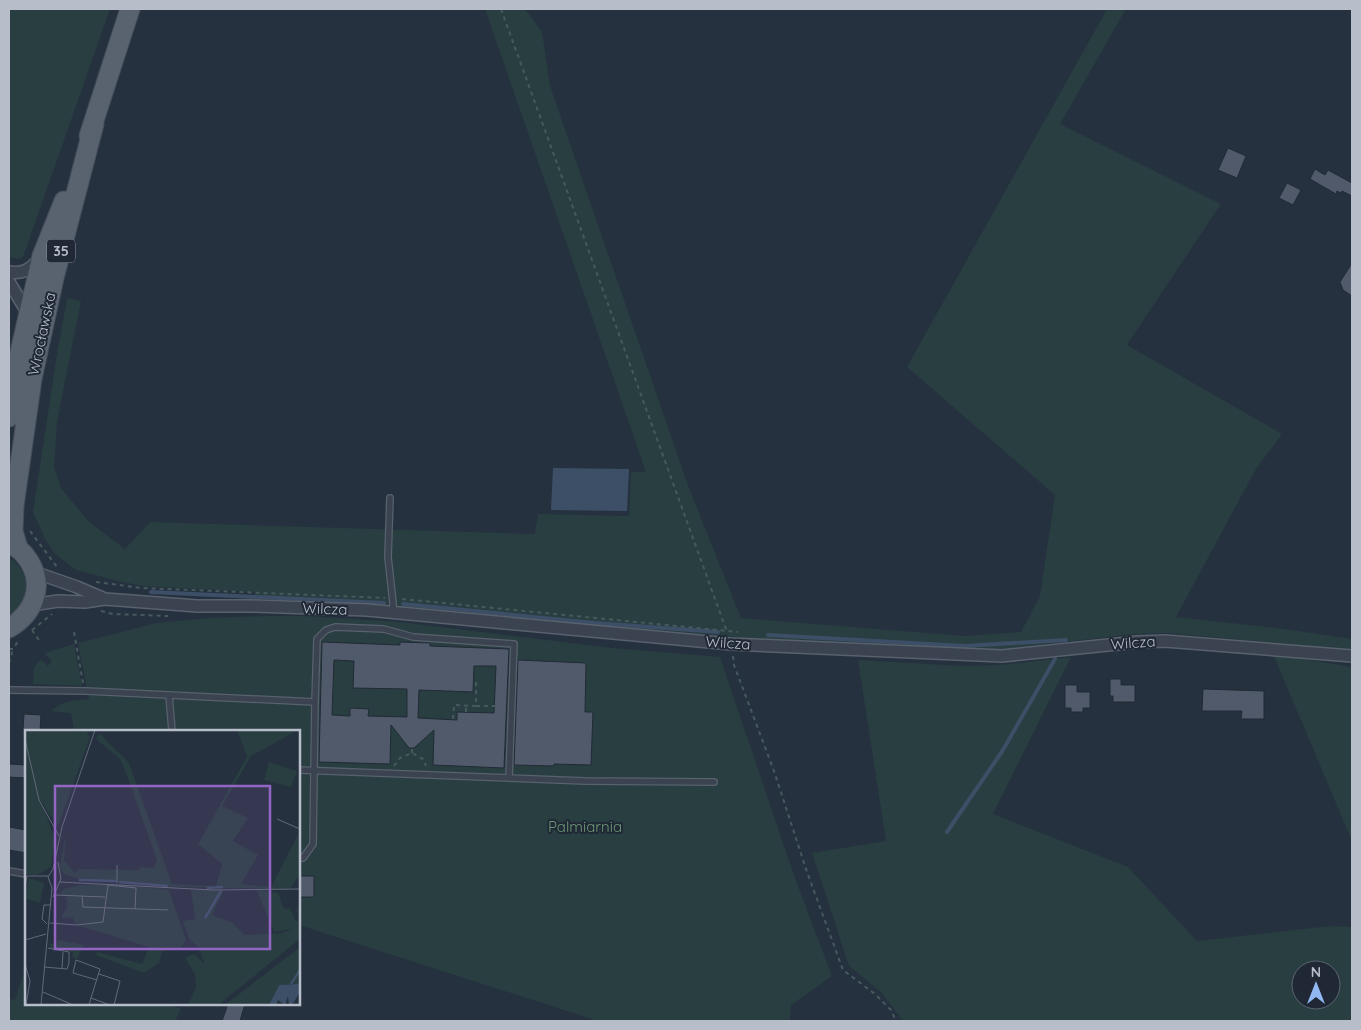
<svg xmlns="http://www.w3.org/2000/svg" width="1361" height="1030" viewBox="0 0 1361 1030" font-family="Quicksand,sans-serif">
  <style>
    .green { fill: #283e40; fill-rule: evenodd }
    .water { fill: #3d4f67 }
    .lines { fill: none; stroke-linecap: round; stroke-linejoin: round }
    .stream { stroke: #3d4f67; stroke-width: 4 }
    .building { fill: #505a6a; stroke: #212a36; fill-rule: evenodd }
    .service-casing { stroke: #58616d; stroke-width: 8 }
    .minor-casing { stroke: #58616d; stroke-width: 14 }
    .primary-casing { stroke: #444c58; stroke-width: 21 }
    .path { stroke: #465a5d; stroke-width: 2; stroke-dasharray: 4 4; stroke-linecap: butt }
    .service { stroke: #3a434f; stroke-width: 5.5 }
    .minor { stroke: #3a434f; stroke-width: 11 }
    .primary { stroke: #59626f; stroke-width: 19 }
    .labels { text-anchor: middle; stroke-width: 4; stroke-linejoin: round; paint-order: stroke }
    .shield { fill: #1f2834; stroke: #89919d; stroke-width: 1 }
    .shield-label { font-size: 14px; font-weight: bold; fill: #b7beca }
    .street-label { font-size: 15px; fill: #b7beca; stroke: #1f2834 }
    .park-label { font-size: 15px; fill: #6f9978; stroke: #1f2834 }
    .inset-river { fill: none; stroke: #3d4f67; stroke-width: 2.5 }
    .inset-road { fill: none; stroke: #606977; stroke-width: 1 }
    .view { fill: #9366c3; fill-opacity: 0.15; stroke: #9366c3; stroke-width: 2.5 }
    .inset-edge { fill: none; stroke: #b7beca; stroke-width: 2.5 }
  </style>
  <rect width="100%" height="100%" fill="#26313f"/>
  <path class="green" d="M9,9h101l-87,248 -3,2 -11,-2z
    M485,9h40l17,23 8,54 139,402 52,130 223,18 57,-4 19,-36 15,-101 -148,-128 200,-358h19l-66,115 161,80 -94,141 155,89 -26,35 -80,148 101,11 75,11v11l-184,-17 -34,1 -131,15 -38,2 -218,-13 -252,-22 -79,-8 -159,-10 -2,-6 -112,-6 -21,-4 -46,-12 -21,-16 -10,-15 -12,-27 23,-152 11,-62 14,3 -24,121 -3,45 7,21 27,33 37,28 25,-27 385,12 3,-20 91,2 2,-44h15z
    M9,558c22,13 23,43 0,57z
    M266,616h38l96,6 212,26 108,9 75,221 37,98 -41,29 -1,16h-198v-2l-293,-94v-194h-225l-3,-18 -20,-2c10,-10 24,-11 38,-12l-11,-56 78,-20 54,-5z
    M74,644l8,42 -49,-2 1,-17 7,-8 7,7 4,-5 -7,-7 3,-2z
    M1273,654l79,13v174z
    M1071,657l-78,157 135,53 69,74 133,-15 22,1v94h-449l-22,-29 -32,-26 -37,-113 74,-12 -28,-181 104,6 38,-1zM1301,970h30v30h-30z
    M23,975h3v29h141l14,5 -6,12h-166v-22l6,1z"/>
  <path class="water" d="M553,468l76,1 -2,42 -76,-1z"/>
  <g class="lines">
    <path class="stream" d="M151,592l233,11
      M403,604l192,19 123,9
      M768,635l197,11 101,-6
      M947,832l56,-82 52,-91"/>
  </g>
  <path class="building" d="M1228,148l18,8 -9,22 -19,-8z
    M1315,169l10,6 3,-5 24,13v13l-10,-5 -1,2 -4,-2 -1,3 -26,-15z
    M1287,183l14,7 -8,15 -14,-7z
    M1352,263v33l-9,-6 -3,-8z
    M322,642l78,3v-3l30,1v3l79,3 -5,119 -71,-3 1,-35 -20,18h-5l-18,-23 -1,39 -71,-2zM334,660l20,1 -1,27 54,1v28l-39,-1 1,-7 -19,-1v8l-18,-1zM474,666h22l-2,47 -37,-1v8l-39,-2 1,-28 54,2z
    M518,660l68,3 -1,49h8l-2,53 -37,-1v2l-40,-1z
    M1110,679h11v6h14v17h-22v-6h-3z
    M1065,685h12v7h13v16h-7v4h-12v-4h-6z
    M1203,689l61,2v28h-23l1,-8h-40z
    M24,714l17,1 -1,16h-17z
    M9,764l17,1v13l-17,-1z
    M9,827l17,3v23l-17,-3z
    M299,876h15v21h-15z
    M228,1004h17l-5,17h-18z"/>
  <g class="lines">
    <defs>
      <path id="service" d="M390,498l-2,59 5,46v10
        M9,690l77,1 229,11
        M169,695l3,36
        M299,770l286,11 129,1
        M299,858h4l10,-14 2,-142 2,-63 9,-9 9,-3 49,2 29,8 101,7 -5,134
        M9,871l17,3"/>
      <path id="minor" d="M9,272c14,2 21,-2 30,-13
        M9,282l20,33
        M34,572l43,15 28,12
        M32,605l26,-4 27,1 20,-3 92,7h54l116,4 364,34 271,12 135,-14 28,-1 187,15"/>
      <path id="primary" d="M89,136l41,-127
        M9,417l5,-39 28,-122 22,-55
        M9,544c9,3 15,9 20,17 16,26 4,53 -20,67
        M18,548l-5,-17 1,-25 18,-127 22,-101 40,-154"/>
    </defs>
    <use href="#service" class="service-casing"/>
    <use href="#minor" class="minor-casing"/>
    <use href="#primary" class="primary-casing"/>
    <path class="path" d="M501,9l226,623
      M30,531l27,36
      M96,582l46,6 243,10
      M402,599l336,33
      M101,611l12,3 55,2
      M32,630l20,-16
      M32,630l9,13
      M74,632l9,51
      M9,649h4l6,-9
      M733,656l1,9 40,106 33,101 36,98 32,24 16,16 5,11
      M9,663l4,-14
      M476,682v24h22
      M466,712v-6
      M453,719l1,-14 22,1
      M412,753v-5
      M394,766l6,-8 12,-5 11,6 3,7"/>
    <use href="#service" class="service"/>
    <use href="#minor" class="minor"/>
    <use href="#primary" class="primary"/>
  </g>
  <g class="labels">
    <rect class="shield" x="47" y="239.5" width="28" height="23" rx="4"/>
    <g class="shield-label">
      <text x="61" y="256">35</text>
    </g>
    <g class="street-label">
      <text transform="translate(42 334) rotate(-78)" y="5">Wrocławska</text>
      <text transform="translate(325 609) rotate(2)" y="5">Wilcza</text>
      <text transform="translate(728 643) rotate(4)" y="5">Wilcza</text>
      <text transform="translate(1133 643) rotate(-4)" y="5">Wilcza</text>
    </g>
    <g class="park-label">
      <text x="585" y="832">Palmiarnia</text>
    </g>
  </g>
  <g transform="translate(25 730)">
    <rect width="275" height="275" fill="#26313f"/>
    <path d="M0,0h61l4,7 -32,90 -18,-27 15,39 -4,28 -14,8 -12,-1zM212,0h61l-47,26 -29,50 26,12 -15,23 25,14 -17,29 30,3 29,-56v43l-10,15 -117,-2 -95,-8 -14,-5 -4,-7 6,-34 -2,27 11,13 4,-4 60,1 1,-3 14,1 3,-8 -32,-90 -5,-11 -24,-20 3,-6 30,30 43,121 44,2 6,-22 -24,-20 49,-87zM244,32l28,9 -6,16 -27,-7zM4,148l15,5 -4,20 -15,-5zM93,154l51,6 17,50 -6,9 -18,2 -3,12 -15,10 -48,-18 1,-3 45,12 7,-17 -69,-21 -6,-3 -1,-5 -12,-1 6,-10 -1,-8 -3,-1 4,-1 -7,-3 4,-5 16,-4zM231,159l22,4 6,16 6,-1 6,14 3,-5 -3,-8 4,-2v32l-82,66h-34l5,-2 7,-16 -1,-12 -10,-17 9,-4 11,10 -7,-17 -9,-8 -6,-18 12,-2 -4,-29h33l-12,25 21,8 11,12 38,-2 10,-4 -18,3zM34,210l25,5 -7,14 -5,-2 1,-5 -23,-3v-6l7,1zM275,217v44l-7,-7 -15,2 -9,19h-44z" fill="#283e40"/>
    <path d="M274,254l1,8 -8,13h-3l-1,-9 -3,9 -7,-5 -2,5h-7l10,-20z" fill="#3d4f67"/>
    <path class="inset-river" d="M54,150l37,1M94,152l49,4M182,158l16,-1M180,188l16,-27M266,254l9,-14"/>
    <path class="inset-road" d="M0,9l14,61 20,36M252,89l23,10M92,135v18M35,152l153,8 87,-1M0,158l2,-12h21M30,165l50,2M57,166l1,11 85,3M28,167l8,-18 -3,-17M25,193l27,2 26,-3 5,-37 28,3 -1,21M22,194l-5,-5 2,-14h6M0,210l21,-6M0,234l5,17 -4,24M19,237l23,2 2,-6v-11l-21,-4M37,238l1,-16M74,244l21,7 -6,24M18,262l30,13M66,268l19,7M16,275l11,-117 -4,-11 5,-8 9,-42 33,-97M64,275l2,-7 9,-29 -24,-9 -3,13 24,7"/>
    <path class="view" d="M30,56h215v163h-215z"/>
    <rect width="275" height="275" class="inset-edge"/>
  </g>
  <rect width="1361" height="1030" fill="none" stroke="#b7beca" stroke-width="20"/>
  <g transform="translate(1316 985)"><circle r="24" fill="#1f2834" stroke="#5c6470"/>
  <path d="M0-4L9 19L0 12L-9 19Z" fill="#92b8f4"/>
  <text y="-8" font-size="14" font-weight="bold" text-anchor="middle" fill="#b7beca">N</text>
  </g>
</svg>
